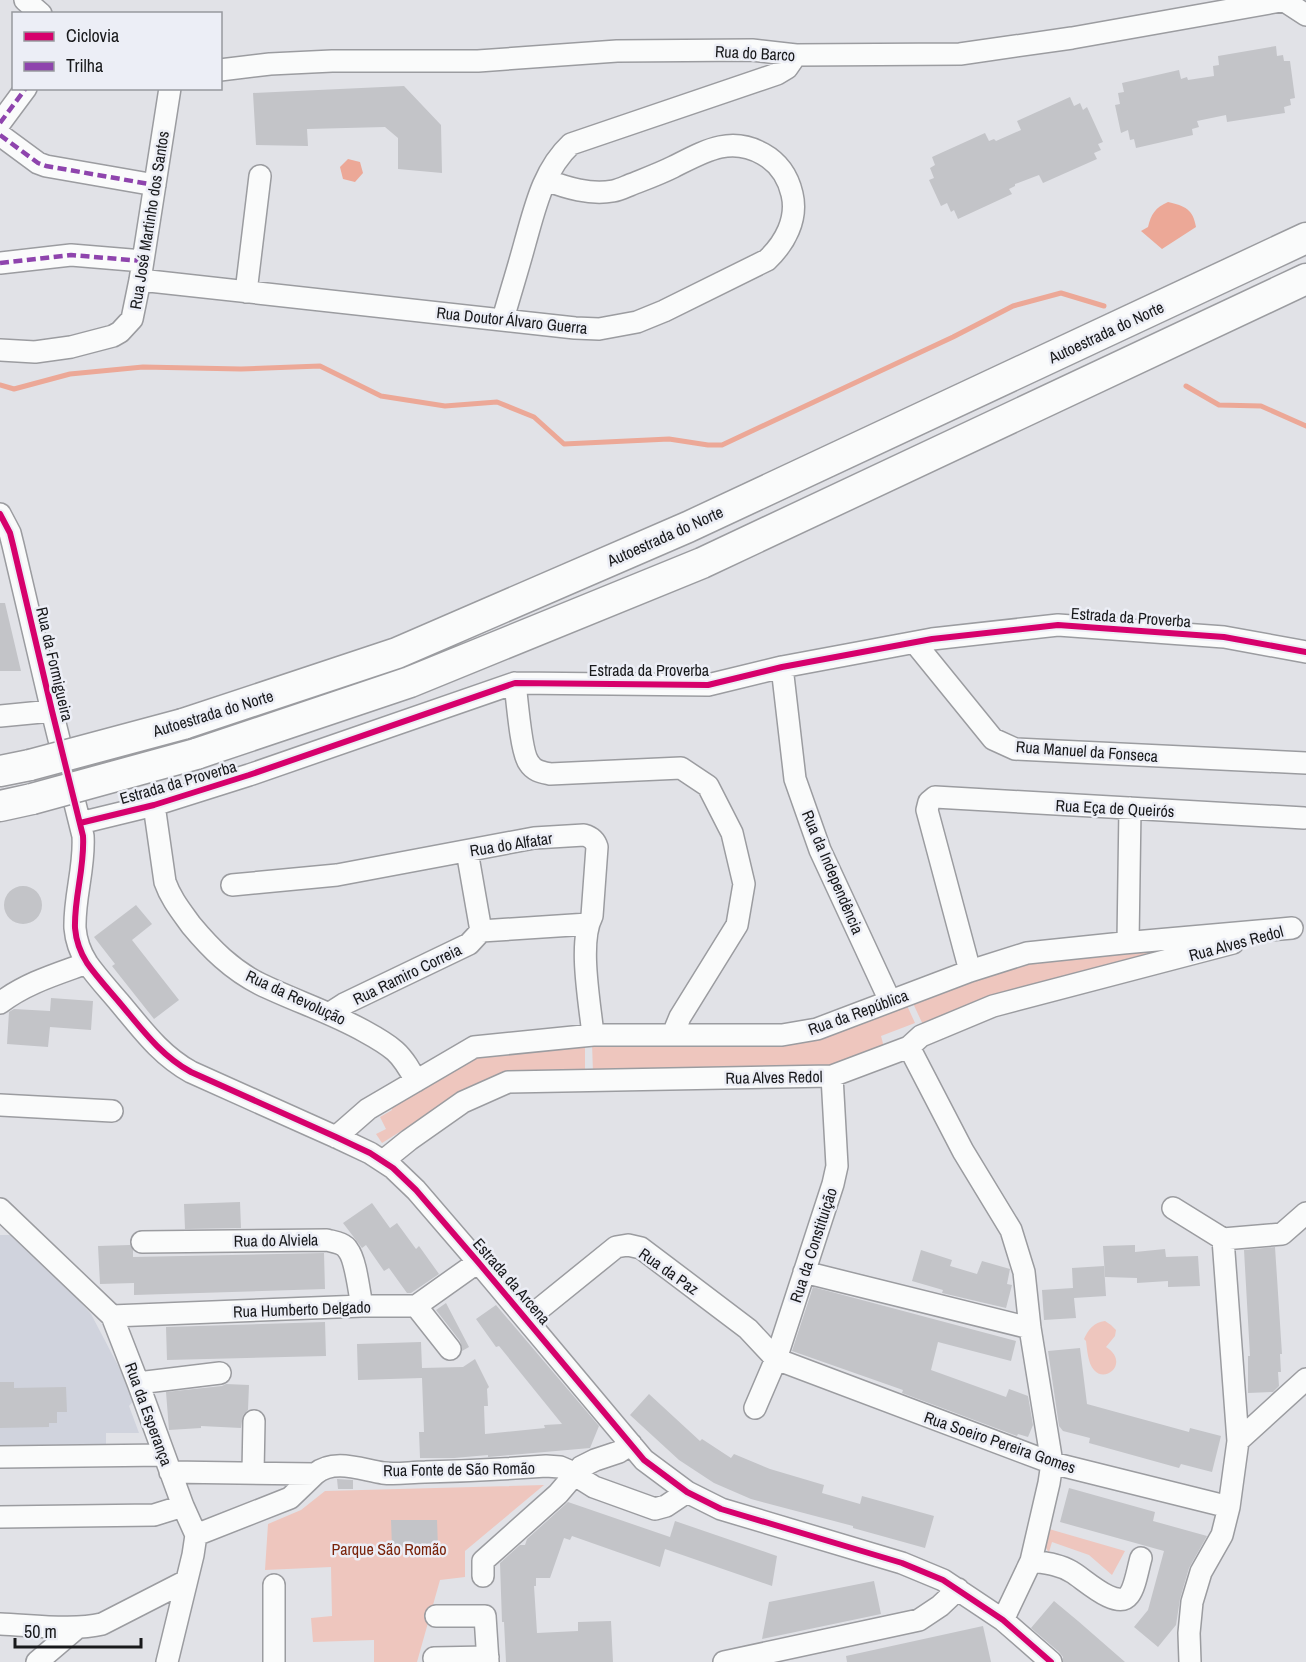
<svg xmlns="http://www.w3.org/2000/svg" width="1306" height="1662" viewBox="0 0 1306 1662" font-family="'Archivo Narrow',sans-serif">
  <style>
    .built { fill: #d0d3dd }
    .green { fill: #eec6be }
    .water { fill: #eca897 }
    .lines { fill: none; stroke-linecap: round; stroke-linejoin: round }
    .stream { stroke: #eca897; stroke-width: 5 }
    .building { fill: #c3c4c8 }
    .minor-casing { stroke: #9b9ca0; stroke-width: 24 }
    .highway-casing { stroke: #9b9ca0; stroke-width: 33 }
    .minor { stroke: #fafbfb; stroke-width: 21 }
    .highway { stroke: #fafbfb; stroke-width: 30 }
    .highway-bridge-casing { stroke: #9b9ca0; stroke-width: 33; stroke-linecap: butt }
    .highway-bridge { stroke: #fafbfb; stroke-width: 30 }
    .quiet { stroke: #8e44ad; stroke-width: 4.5; stroke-dasharray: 9 4.5; stroke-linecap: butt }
    .cycleway-casing { stroke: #eceef6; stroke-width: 10 }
    .cycleway { stroke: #d6006c; stroke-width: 6 }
    .labels { text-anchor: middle; stroke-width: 5; stroke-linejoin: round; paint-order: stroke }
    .street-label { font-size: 16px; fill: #18191b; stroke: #eceef6 }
    .park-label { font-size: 16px; fill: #79230a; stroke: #eceef6 }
  </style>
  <rect width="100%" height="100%" fill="#e1e2e7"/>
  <path class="built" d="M0,1235h18l73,79 32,61 11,25 -5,6 10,27h-33v13l-106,1z"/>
  <path class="green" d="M1151,945l1,13 -227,71 -14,-30 123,-41z
    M905,1001l10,22 -34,13 4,15 -73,20 -219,2 -1,-30 195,-3z
    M585,1043v26l-43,1 -2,6 -102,32 -56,35 -6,-9 10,-5 -6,-12 12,-7 -2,-6 73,-46z
    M1105,1321l6,4 5,5 -1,6 -9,11c24,15 0,37 -12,23 -6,-6 -7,-21 -8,-29l-2,-2c4,-9 10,-17 21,-18z
    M544,1485l-79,66v26l-25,3 -23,82h-43v-22l-61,2 -2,-24 21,-2 -1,-49 -66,3 3,-46 33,-14 24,-19z
    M1049,1529l76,22 -13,24 -23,-20 -37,-13 -3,10c-7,-6 -2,-15 0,-23z"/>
  <path class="water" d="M348,159l12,3 3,11 -8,9 -12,-3 -3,-12z
    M1168,202c17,4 25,7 28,25l-34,22 -21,-18 7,-4c3,-13 7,-19 20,-25z"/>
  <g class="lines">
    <path class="stream" d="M0,385l14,4 56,-15 73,-7 98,2 79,-3 61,30 64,10 52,-4 37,15 30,27 105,-5 39,6h14l231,-108 60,-31 48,-13 43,13
      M1186,386l33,19 42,1 45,20"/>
  </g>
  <path class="building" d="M1276,46l1,10 6,-1 1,6h6l5,37 -5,1 1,6 -7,2 1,6 -58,9 -1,-7 -29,6 2,6 -7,2 1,6 -57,13 -2,-9 -4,1 -2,-10 -7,3 -6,-28 5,-1 -2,-11 6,-1 -2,-9 57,-13 2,9 6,-2 1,3 26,-4 -1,-10 6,-1 -1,-9z
    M404,86l37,39 1,48 -44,-4v-31l-13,-11 -78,2 1,17 -52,-1 -3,-52z
    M1070,97l4,9 6,-3 3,7 4,-3 16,35 -5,2 3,6 -7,3 3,6 -54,24 -4,-8 -24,9v2l-6,3 3,5 -54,25 -4,-9 -3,2 -4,-9 -6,3 -12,-26 5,-2 -4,-10 5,-3 -3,-8 53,-24 4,8 5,-2 2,2 25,-11 -4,-9z
    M0,603h5l16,68h-21z
    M4 905a19 19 0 1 1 38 0a19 19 0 1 1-38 0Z
    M136,905l16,19 -20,16 47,60 -25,19 -42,-53 3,-2 -21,-27z
    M51,998l42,3 -2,29 -41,-3 -2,20 -41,-3 2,-32 5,-3 36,2z
    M240,1202l1,26 -56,1 -1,-25z
    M372,1203l18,25 7,-5 19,26 3,-3 20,28 -28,19h-4l-18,-25 -5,3 -18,-26 -4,3 -19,-25z
    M130,1245l3,5v7l191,-4 1,36 -191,6v-12l-34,1 -2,-38z
    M1135,1245v7l30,-3 1,8 32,-1 2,30 -32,1v-6l-31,2v-5l-32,-1 -2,-31z
    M1275,1247l7,107h-2l1,18h-3l1,14 -6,6 -25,1v-37h2l-6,-106z
    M921,1250l31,10 -2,6 27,8 5,-13 28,8 -3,15 5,1 -6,23 -64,-15 1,-3 -31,-9z
    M1104,1266l2,30 -32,2 2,20 -32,2 -2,-30 31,-2 -1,-20z
    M813,1287l203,54 -5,20 -73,-19 -7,28 75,27 3,-8 19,7 5,29 -5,12 -10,-3 -1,2 -115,-43 1,-3 -111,-39z
    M446,1303l23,44 -7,4 -2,-10 -24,-31z
    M496,1305l103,121 -9,22 -90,8 -12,1v-2l-34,3h-34l-1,-26h5l-2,-54 -64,2 -1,-36 64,-2 1,26 41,-1 12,-8 14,28 -2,2 1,17h-4l1,28 60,-6 -1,-3 18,-1 -63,-78 -3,1 -20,-28z
    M325,1322l1,34 -159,4 -1,-33z
    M1080,1348l7,56 102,28 1,-4 31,8 -9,36 -31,-8 -2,4 -90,-25 1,-5 -27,-7 -4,-5 -11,-75z
    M0,1382h14v6l52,-1 1,25h-10v11h-8v4l-49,1z
    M226,1384l23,1 -1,25 -5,5 -2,13 -40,-2v2l-32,2 -3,-38 56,-6z
    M649,1394l51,47 2,-2 29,19 3,-4 36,15 54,16 -2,8 38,11 2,-8 72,20 -9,32 -72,-20v-2l-102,-27 -37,-16 -35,-23 -49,-45z
    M337,1479l16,1v9h-15z
    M1069,1488l86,24 -2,9 54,15 -18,32 -9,31 -4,26 -18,22 -24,-20 14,-17 16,-59 -104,-29z
    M568,1502l102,35 5,-16 102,35 -5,30 -107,-37 -5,18 -88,-31 -2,4 -6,-2 -14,40h-14v8h-2l3,47 41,-2v-9l33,-1 2,41h-107l-2,-40h-2l-2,-59 20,-18h5l2,-6z
    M391,1520h46l1,27h-46z
    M874,1581l7,33 -119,25 7,-37z
    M1054,1601l24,20 47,41h-62v-5l-4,-5 -28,-24z
    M983,1626l8,36h-144l-1,-6z"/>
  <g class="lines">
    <defs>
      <path id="minor" d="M25,0l16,14
        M1283,0l23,15
        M220,70l50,-6 62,-3h146l139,-10 135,-1 44,5 164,-1 112,-16 214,-38
        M0,123l26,-35
        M0,135l38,28 8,3 109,19
        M0,263l71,-8 72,6
        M140,280l435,48 24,1 38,-7 27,-11 103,-51c18,-17 31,-41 25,-66 -4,-17 -13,-31 -29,-40 -33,-19 -60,-2 -90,13 -14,7 -28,12 -43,18 -5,2 -11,5 -17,6 -23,4 -46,-3 -67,-11
        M246,292l14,-116
        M503,319c7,-25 15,-50 22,-76 10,-35 18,-73 46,-99l206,-70 10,-6 9,-13
        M0,350l35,2 36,-5 42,-11 7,-4 12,-13 8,-39 30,-192
        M0,514l10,19 3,12 39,166 31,125c2,31 -9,61 -8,92 1,12 5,24 12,35 9,13 21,26 32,39 22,26 41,53 72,70l145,65 34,16 23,15 23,22 62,72 166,198 43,32 34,17 181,54 41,17 60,40 48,42
        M915,643l78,96 22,10 291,14
        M782,667l13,112 25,71 70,151
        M515,683c2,16 6,70 14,80 5,8 12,9 21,11l131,-6 27,18 24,47 12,51 -7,41 -57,92 -7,17
        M0,716l52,-5
        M154,805l11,77c6,17 16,29 26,43 20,24 41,45 69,59 35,17 70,28 104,47 11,6 22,12 31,20 9,8 15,19 21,30
        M80,823l74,-18 95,-30 266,-92 193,2 74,-18 150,-28 126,-14 166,12 82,15
        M467,851l14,80
        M232,885l105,-10 197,-37 50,-3c7,2 11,5 13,12l-5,69c-14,26 -2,88 1,119
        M1128,942l2,-134
        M970,971l-43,-161 2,-8 6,-5 369,21
        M0,1003c26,-20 57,-29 87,-40
        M330,1013l14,-9 125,-60 12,-13 107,-7
        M909,1047l54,104 48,79 13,42 6,56 22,135 -3,20 -18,78 -28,59
        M0,1105l112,6
        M336,1137l32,-28 106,-62 119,-12h189l35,-6 153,-58 57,-18 96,-10 169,-15
        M383,1161l26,-21 54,-38 45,-20 324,-6 77,-29 12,-11 72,-30 240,-63
        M1173,1208l50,31
        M0,1209l112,107 26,67 45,123 13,29 -3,20 -26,107
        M142,1242l185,-2c7,2 17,3 21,10 8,10 11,42 14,56
        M804,1272l226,56
        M416,1306l34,43
        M112,1316l250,-10h54l62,-44
        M527,1319l89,-72 12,-2 13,3 107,81 28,30 276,104 177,44
        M138,1383l82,-10
        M755,1408l21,-49 57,-175 4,-18 -5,-90
        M1238,1441l68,-62
        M0,1457l164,-2
        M170,1472l145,2c19,-16 47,-4 68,-1 13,2 28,-1 42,-1 40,-1 81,-3 121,-6l14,1 7,3 27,17 61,22 11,-3 21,-14
        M253,1472l1,-51
        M0,1517l154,-2 29,-9
        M196,1535l94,-37 25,-24
        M1031,1561c14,2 28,3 41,11 11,6 45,39 57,23 6,-7 9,-27 12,-37
        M483,1576v-15l75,-67 23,-27 14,-7 24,-8 12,-8
        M274,1585v77
        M436,1616h49l3,46
        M0,1624c30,1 74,7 102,0l84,-43
        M434,1658l54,-1
        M37,1662l41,-35
        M724,1662l195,-42 21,-14 18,-17
        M1190,1662l-1,-29 3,-31 9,-30 21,-37 7,-28 9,-66 -15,-202 59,-5 24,-21"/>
      <path id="highway" d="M183,724l214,-71 291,-126 618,-289
        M196,754l214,-72 292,-119 604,-284
        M0,771l30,-6
        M0,806l32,-7"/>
    </defs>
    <use href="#minor" class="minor-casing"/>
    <use href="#highway" class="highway-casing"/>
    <use href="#minor" class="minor"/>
    <use href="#highway" class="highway"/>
    <defs>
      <path id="highway-bridge" d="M30,765l153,-41
        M32,799l164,-45"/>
    </defs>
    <use href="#highway-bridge" class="highway-bridge-casing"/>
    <use href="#highway-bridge" class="highway-bridge"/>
    <path class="quiet" d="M0,123l26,-35
      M0,135l38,28 8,3 109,19
      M0,263l71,-8 72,6"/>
    <defs>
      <path id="cycleway" d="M0,514l10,19 3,12 39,166 31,125c2,31 -9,61 -8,92 1,12 5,24 12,35 9,13 21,26 32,39 22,26 41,53 72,70l145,65 34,16 23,15 23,22 62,72 166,198 43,32 34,17 181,54 41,17 60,40 48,42
        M80,823l74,-18 95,-30 266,-92 193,2 74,-18 150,-28 126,-14 166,12 82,15"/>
    </defs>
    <use href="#cycleway" class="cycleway-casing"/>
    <use href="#cycleway" class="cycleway"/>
  </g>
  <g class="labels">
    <g class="street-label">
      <text transform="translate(755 53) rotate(3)" y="6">Rua do Barco</text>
      <text transform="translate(149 220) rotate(-81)" y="6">Rua José Martinho dos Santos</text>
      <text transform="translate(512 320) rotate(6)" y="6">Rua Doutor Álvaro Guerra</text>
      <text transform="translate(1106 332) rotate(-25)" y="6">Autoestrada do Norte</text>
      <text transform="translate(665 536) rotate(-24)" y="6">Autoestrada do Norte</text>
      <text transform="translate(1131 617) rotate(4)" y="6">Estrada da Proverba</text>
      <text transform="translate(55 664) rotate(77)" y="6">Rua da Formigueira</text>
      <text x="649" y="676">Estrada da Proverba</text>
      <text transform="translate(213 713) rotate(-17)" y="6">Autoestrada do Norte</text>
      <text transform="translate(1087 751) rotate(4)" y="6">Rua Manuel da Fonseca</text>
      <text transform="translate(178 782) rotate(-16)" y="6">Estrada da Proverba</text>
      <text transform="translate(1115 808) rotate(3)" y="6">Rua Eça de Queirós</text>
      <text transform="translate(511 844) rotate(-9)" y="6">Rua do Alfatar</text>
      <text transform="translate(833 872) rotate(67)" y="6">Rua da Independência</text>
      <text transform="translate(1236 943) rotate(-15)" y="6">Rua Alves Redol</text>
      <text transform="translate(407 974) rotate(-26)" y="6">Rua Ramiro Correia</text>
      <text transform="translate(296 997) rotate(25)" y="6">Rua da Revolução</text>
      <text transform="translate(858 1012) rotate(-20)" y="6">Rua da República</text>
      <text transform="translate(774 1077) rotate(-1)" y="6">Rua Alves Redol</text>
      <text transform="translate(276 1240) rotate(-1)" y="6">Rua do Alviela</text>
      <text transform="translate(813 1245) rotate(-72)" y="6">Rua da Constituição</text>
      <text transform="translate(669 1271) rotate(35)" y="6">Rua da Paz</text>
      <text transform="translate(512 1281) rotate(49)" y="6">Estrada da Arcena</text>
      <text transform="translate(302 1309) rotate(-2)" y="6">Rua Humberto Delgado</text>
      <text transform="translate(149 1414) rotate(70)" y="6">Rua da Esperança</text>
      <text transform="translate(1000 1442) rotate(19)" y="6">Rua Soeiro Pereira Gomes</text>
      <text transform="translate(459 1469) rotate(-1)" y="6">Rua Fonte de São Romão</text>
    </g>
    <g class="park-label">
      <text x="389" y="1555">Parque São Romão</text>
    </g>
  </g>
  <rect x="12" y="12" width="210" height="78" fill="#eceef6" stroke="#97999e" stroke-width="1.5"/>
  <rect x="24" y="32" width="30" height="9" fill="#d6006c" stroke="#97999e" stroke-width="1.5"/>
  <text x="66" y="42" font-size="18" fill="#18191b">Ciclovia</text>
  <rect x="24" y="62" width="30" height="9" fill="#8e44ad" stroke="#97999e" stroke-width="1.5"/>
  <text x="66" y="72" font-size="18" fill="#18191b">Trilha</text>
  <path d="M15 1638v9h126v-9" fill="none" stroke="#18191b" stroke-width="3"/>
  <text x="24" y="1638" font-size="18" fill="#18191b" stroke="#eceef6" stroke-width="4.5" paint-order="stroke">50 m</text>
</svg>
